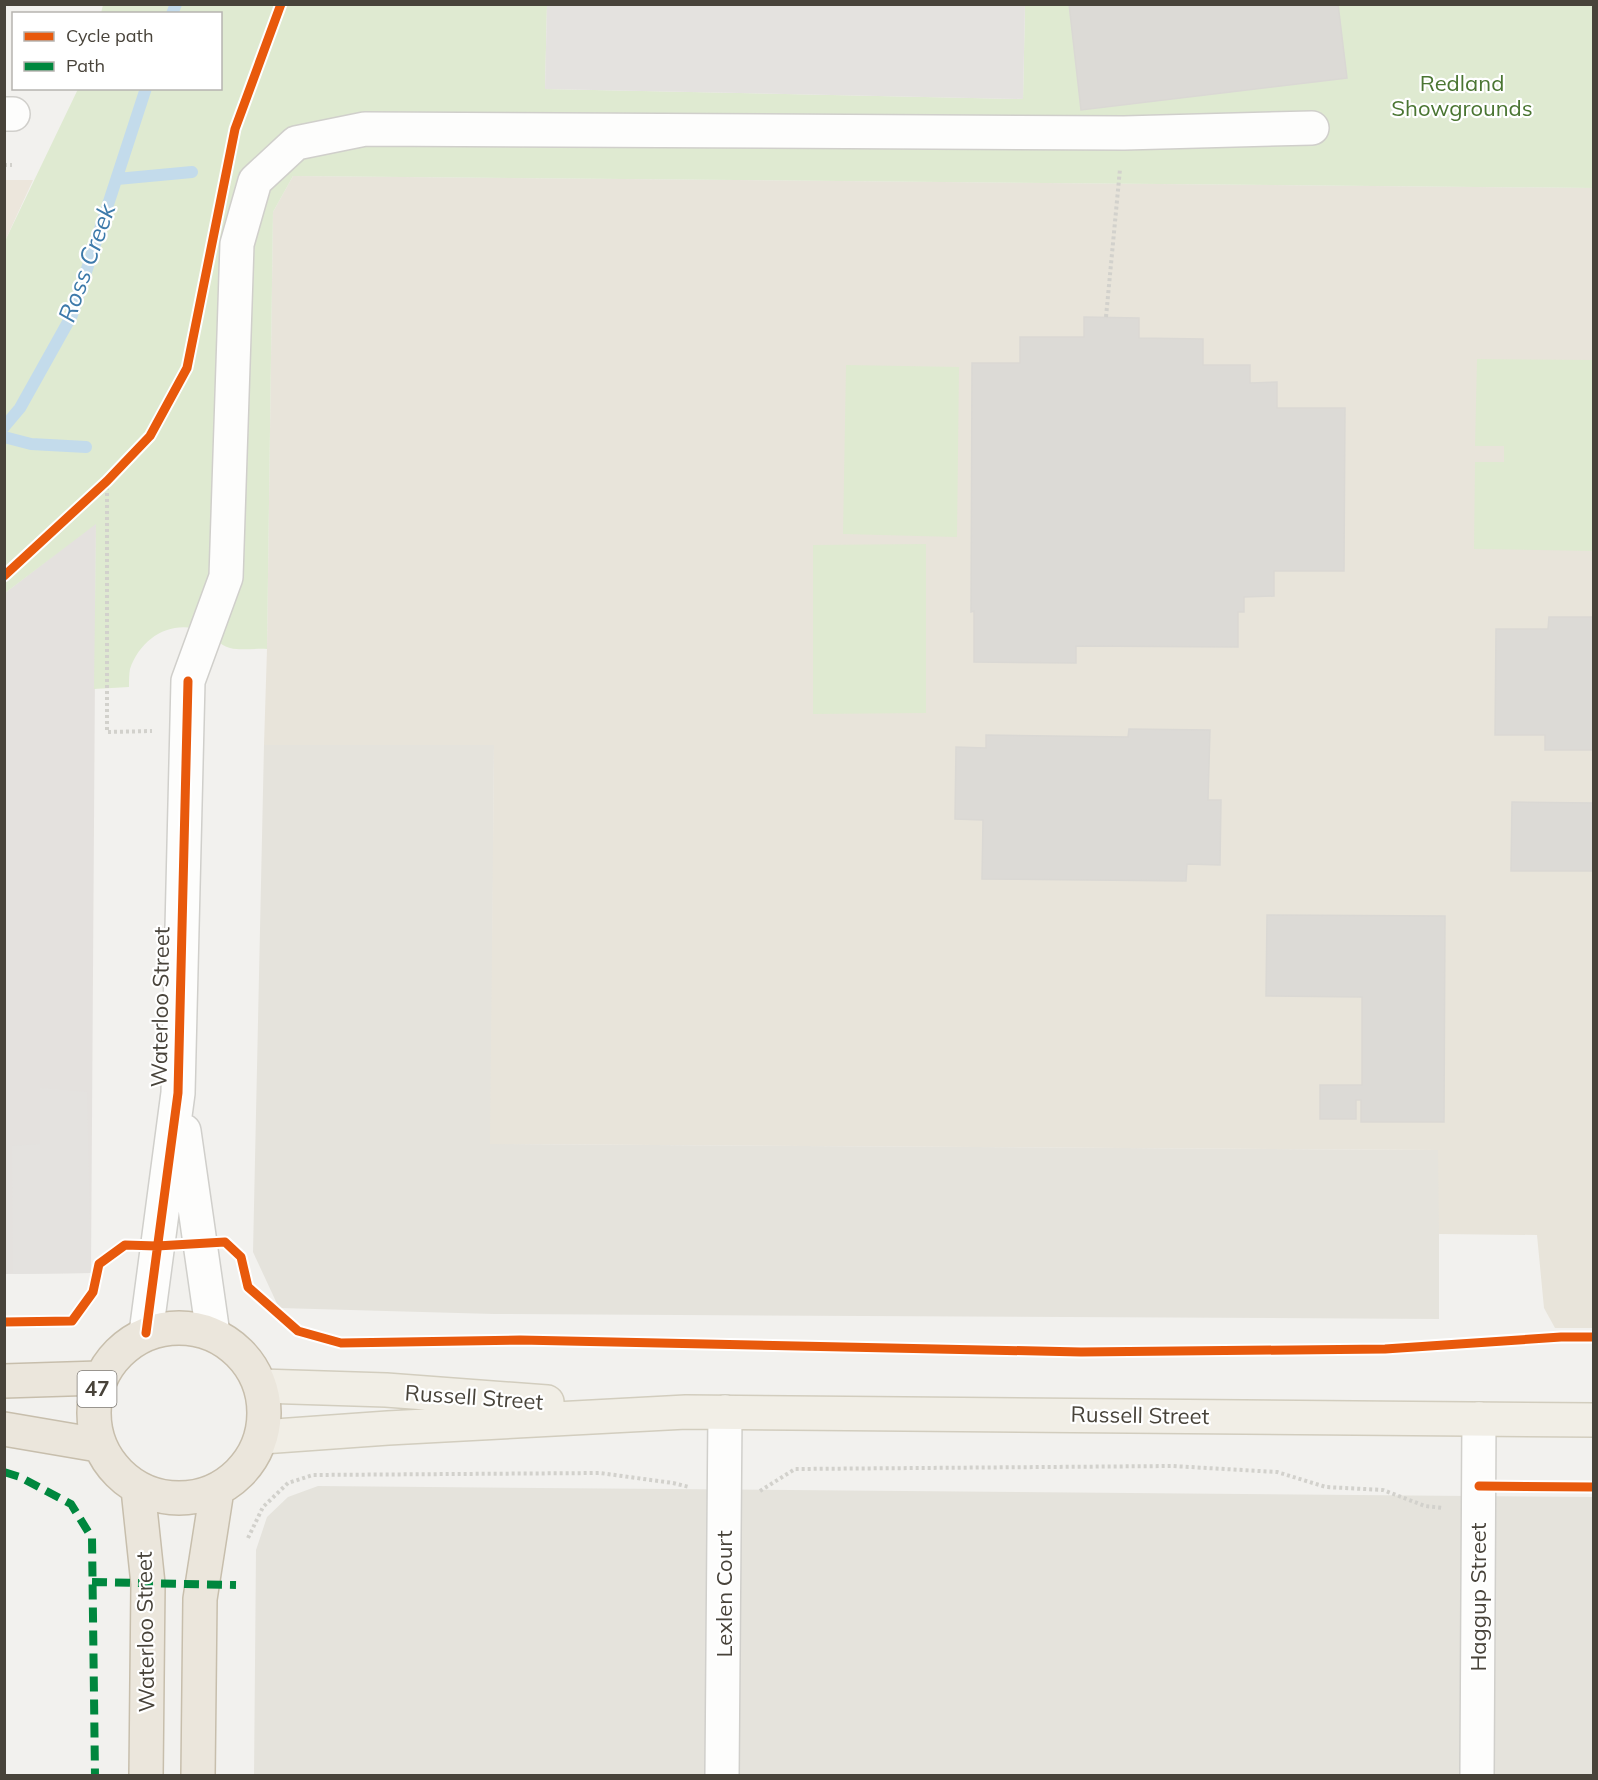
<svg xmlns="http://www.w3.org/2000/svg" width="1598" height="1780" viewBox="0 0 1598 1780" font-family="Mulish,sans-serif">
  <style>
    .residential { fill: #e5e3dc }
    .commercial { fill: #ece6dc }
    .industrial { fill: #e4e1de }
    .education { fill: #e8e4da }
    .green { fill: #dfead1 }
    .parking { fill: #e4e2df }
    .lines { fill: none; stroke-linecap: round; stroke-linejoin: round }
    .stream { stroke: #c3dbeb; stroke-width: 12 }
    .building { fill: #dcdad6; stroke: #dad8d4; stroke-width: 1.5 }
    .minor-casing { stroke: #d0cfcb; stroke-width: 36 }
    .major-casing { stroke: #d2cdbe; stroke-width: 36 }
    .highway-casing { stroke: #c7beac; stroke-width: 36 }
    .path { stroke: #d2d1cc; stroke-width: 4; stroke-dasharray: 3 3; stroke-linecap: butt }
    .minor { stroke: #fdfdfc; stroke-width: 33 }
    .major { stroke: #f1eee6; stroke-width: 33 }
    .highway { stroke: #ebe6dc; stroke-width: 33 }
    .quiet { stroke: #00873e; stroke-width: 8; stroke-dasharray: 15 8; stroke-linecap: butt }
    .cycleway-casing { stroke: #fff; stroke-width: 13 }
    .cycleway { stroke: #e8590c; stroke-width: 9 }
    .labels { text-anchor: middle; stroke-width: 4.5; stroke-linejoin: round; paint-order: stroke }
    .shield { fill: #fff; stroke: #7f7b75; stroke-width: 1.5 }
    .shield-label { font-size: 21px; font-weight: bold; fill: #48433a }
    .park-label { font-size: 22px; fill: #4a7532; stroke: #fff }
    .street-label { font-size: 22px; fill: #48433a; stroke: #fff }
    .water-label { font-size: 24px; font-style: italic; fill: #3d7aaa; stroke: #fff }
  </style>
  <rect width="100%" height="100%" fill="#f2f1ee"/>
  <path class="residential" d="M264,745h230l-3,399 948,6v169l-945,-5 -215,-6 -26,-56z
    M318,1486l1275,11v278l-1339,1 2,-226 11,-33 21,-20z"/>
  <path class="commercial" d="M5,180h28l-28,61z"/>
  <path class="industrial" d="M96,523l-5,750 -86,1v-681z"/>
  <path class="education" d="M293,176l1300,12v1140h-38l-11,-20 -7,-73 -98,-1 -1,-84 -948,-6 4,-399h-230l3,-96 6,-437z"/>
  <path class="green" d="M103,5h444l-2,84 478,10 2,-94h568v183l-1300,-12 -20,36 -6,437c-11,-1 -26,2 -37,-1 -10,-2 -18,-14 -27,-17 -31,-12 -62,6 -73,38 -1,5 -1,12 -1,18l-35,2 2,-165 -91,69v-352l73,-152 142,-1v-74l-119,-1z
    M1477,359l116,1v191l-119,-2 1,-87h29v-16h-29z
    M846,365l113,2 -2,170 -114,-3z
    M926,544v169l-113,1v-169z"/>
  <path class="parking" d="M547,5h478l-2,94 -478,-10z
    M40,1088l47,4 4,181 -78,1 -1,-128 28,-2z"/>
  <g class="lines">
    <path class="stream" d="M172,14l4,-10
      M117,179l75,-7
      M4,427l16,-19 52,-93 74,-227
      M4,437l27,7 55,3"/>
  </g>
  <path class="building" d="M1069,4h269l9,74 -266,32z
    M1084,317l55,1v20l64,1v26h47v18l27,-1v26h68l-1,163h-70v25l-30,1v15h-6v35l-162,-1v17l-102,-1v-51l-3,1 1,-249h48v-26h64z
    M1549,617h45v133h-49v-15h-50l1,-106h52z
    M1129,729l81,1 -2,70h13l-1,65 -33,-1 -1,17 -204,-2 1,-59 -28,-1 1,-72 30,1v-13l142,2z
    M1512,802l82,1v68h-83z
    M1267,915l178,1 -1,206h-83v-22h-5v19h-36v-34h42v-88l-96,-1z"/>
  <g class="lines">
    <defs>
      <path id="minor" d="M4,114h9
        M184,1131l29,203
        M146,1333l32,-240 10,-412 38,-104 11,-333 18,-63 41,-38 69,-14 759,4 188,-5
        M722,1776l3,-364
        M1477,1776l2,-357"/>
      <path id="major" d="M261,1386l125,4 161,12
        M262,1437l126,-9 298,-16 908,8"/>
      <path id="highway" d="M94 1413a85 85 0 1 1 170 0a85 85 0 1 1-170 0Z
        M4,1381l95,-3
        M4,1429l94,16
        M138,1489l10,95 -2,192
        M198,1776l2,-177 17,-109"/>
    </defs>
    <use href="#minor" class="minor-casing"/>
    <use href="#major" class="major-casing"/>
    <use href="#highway" class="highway-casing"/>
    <path class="path" d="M4,165h8
      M1106,317l14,-148
      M107,481v251l45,-1
      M760,1491l35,-22 377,-3 105,6 49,15 57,3 42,16 18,2
      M248,1538l15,-31 25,-24 25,-8 287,-2 73,10 16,4"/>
    <use href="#minor" class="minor"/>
    <use href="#major" class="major"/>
    <use href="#highway" class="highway"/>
    <path class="quiet" d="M4,1472l16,5 51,27 21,34 3,238
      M92,1582l144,3"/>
    <defs>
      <path id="cycleway" d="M4,576l103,-95 43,-45 37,-68 48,-239 46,-125
        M4,1322l68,-1 21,-29 6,-28 26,-19 32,1 68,-4 16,15 7,30 50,44 43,12 179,-3 561,12 304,-3 176,-12h33
        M146,1333l32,-240 10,-412
        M1479,1486l115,1"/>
    </defs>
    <use href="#cycleway" class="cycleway-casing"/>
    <use href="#cycleway" class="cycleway"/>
  </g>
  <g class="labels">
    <rect class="shield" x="77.5" y="1371" width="39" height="36" rx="4.5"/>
    <g class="shield-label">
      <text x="97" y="1396">47</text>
    </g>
    <g class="park-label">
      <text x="1462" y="91">Redland<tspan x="1462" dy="25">Showgrounds</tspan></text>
    </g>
    <g class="street-label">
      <text transform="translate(160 1007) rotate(-89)" y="8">Waterloo Street</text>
      <text transform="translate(474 1397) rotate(4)" y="8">Russell Street</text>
      <text transform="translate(1140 1415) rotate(1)" y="8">Russell Street</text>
      <text transform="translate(724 1594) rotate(-90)" y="8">Lexlen Court</text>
      <text transform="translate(1478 1597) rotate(-90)" y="8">Haggup Street</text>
      <text transform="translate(145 1632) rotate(-91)" y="8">Waterloo Street</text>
    </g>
    <g class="water-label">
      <text transform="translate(87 263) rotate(-70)" y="8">Ross Creek</text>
    </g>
  </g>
  <rect width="1598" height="1780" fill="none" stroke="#48433a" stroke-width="12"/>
  <rect x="12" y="12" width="210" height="78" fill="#ffffff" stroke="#b6b4b0" stroke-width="1.5"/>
  <rect x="24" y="32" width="30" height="9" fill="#e8590c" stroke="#b6b4b0" stroke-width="1.5"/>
  <text x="66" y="42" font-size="18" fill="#48433a">Cycle path</text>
  <rect x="24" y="62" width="30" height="9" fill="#00873e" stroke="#b6b4b0" stroke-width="1.5"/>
  <text x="66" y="72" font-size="18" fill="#48433a">Path</text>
</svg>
